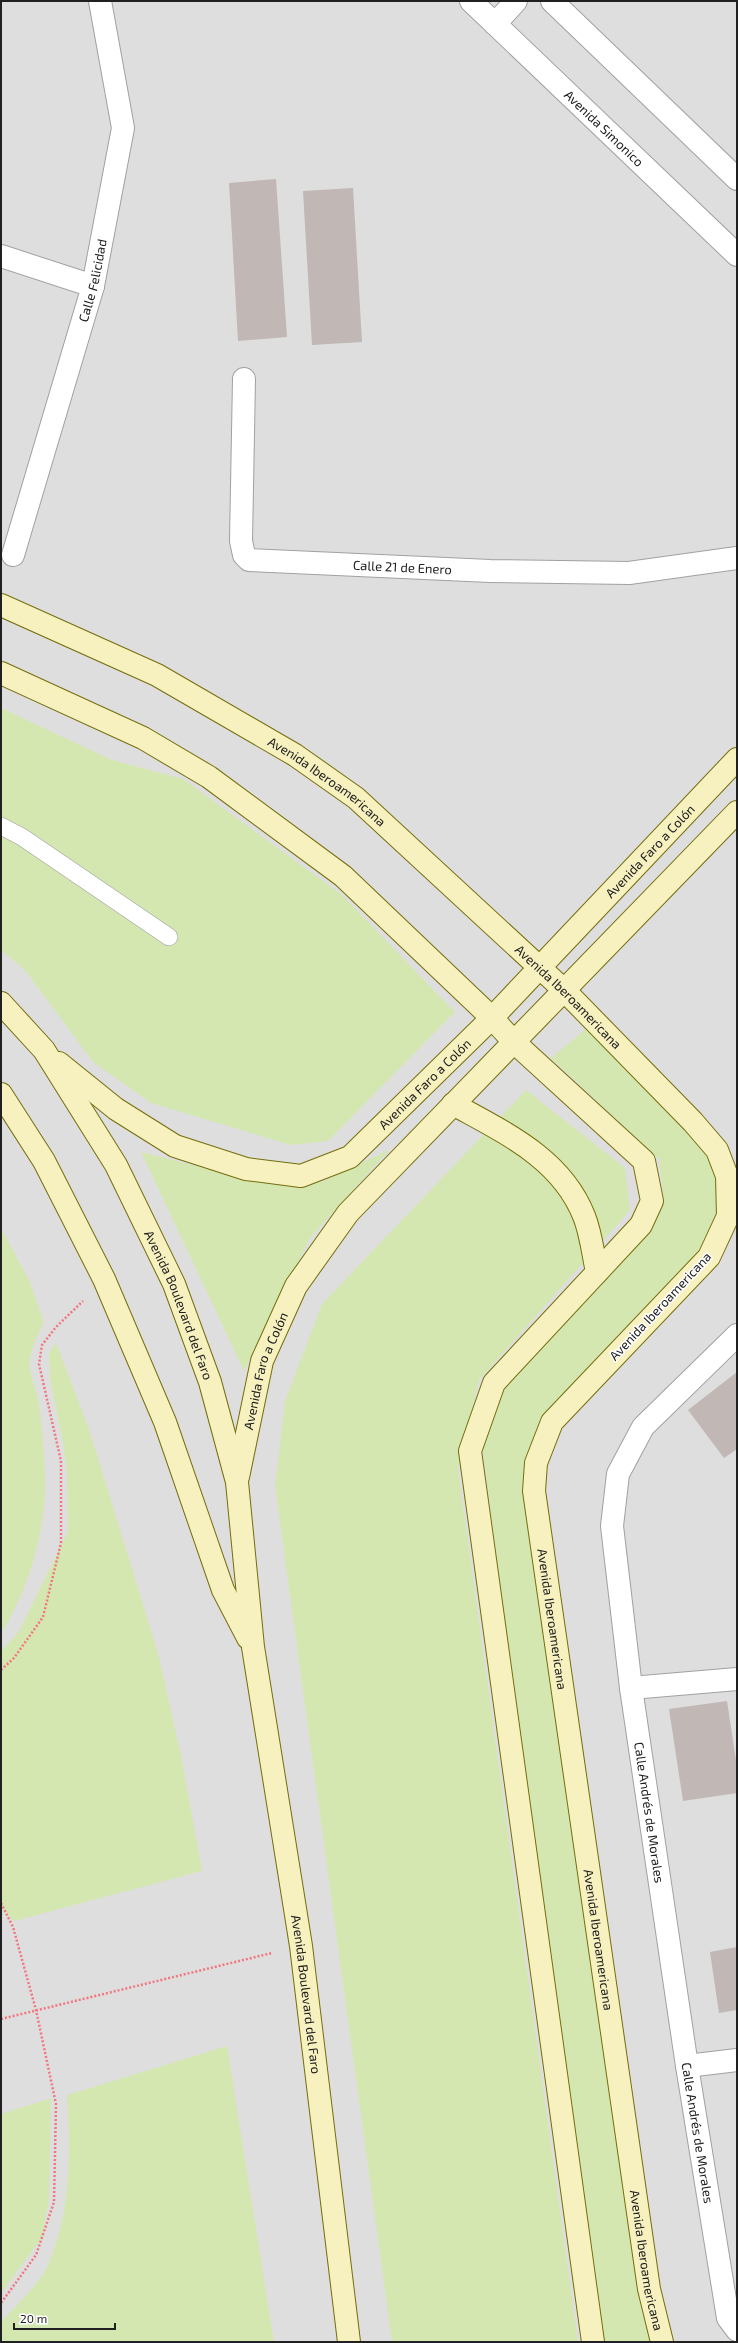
<svg xmlns="http://www.w3.org/2000/svg" width="738" height="2343" viewBox="0 0 738 2343" font-family="'Exo 2',sans-serif">
  <style>
    .residential { fill: #dedede }
    .grass { fill: #d5e7b1 }
    .building { fill: #c1b7b4 }
    .lines { fill: none; stroke-linecap: round; stroke-linejoin: round }
    .lane-casing { stroke: #a1a1a1; stroke-width: 18 }
    .street-casing { stroke: #a1a1a1; stroke-width: 24 }
    .secondary-casing { stroke: #746e0b; stroke-width: 24 }
    .path { stroke: #f3767e; stroke-width: 2.5; stroke-dasharray: 2 2; stroke-linecap: butt }
    .lane { stroke: #fff; stroke-width: 17 }
    .street { stroke: #fff; stroke-width: 22 }
    .secondary { stroke: #f7f0bf; stroke-width: 22 }
    .labels { text-anchor: middle; stroke-width: 3; stroke-linejoin: round; paint-order: stroke }
    .street-label { font-size: 13px; fill: #202020; stroke: #fff }
  </style>
  <rect width="100%" height="100%" fill="#f0ece8"/>
  <path class="residential" d="M1,1h736v2341h-736z"/>
  <path class="grass" d="M1,708l111,52 71,19 158,115 114,118 -127,129 -37,4 -140,-42 -58,-41 -69,-93 -23,-19z
    M588,1027l120,123 12,29v36l-16,37 -176,211 127,879h-56l-49,-357 -68,-543 21,-52 144,-161 17,-30 -5,-40 -108,-101z
    M526,1090l99,78 5,42 -151,170 -21,89 120,873h-186l-117,-856 10,-85 37,-97z
    M390,1149l-80,89 -66,133 -103,-219 99,25 82,5z
    M1,1228l28,52 15,42c-6,12 -12,24 -14,37 -2,11 5,27 8,39 4,24 8,69 7,94 -2,47 -18,101 -44,141z
    M56,1343l33,86 69,224 23,102 21,116 -188,50 -8,-8 -5,-9v-253l17,-18 50,-101 -1,-60 -5,-35 -12,-58 -1,-26z
    M227,2046l47,296h-273v-20c11,-12 40,-41 45,-53 25,-54 25,-116 21,-174z
    M51,2098l-2,100 -7,40 -41,55v-179z"/>
  <path class="building" d="M276,179l11,158 -49,4 -9,-158z
    M353,188l9,154 -50,3 -9,-154z
    M737,1372v77l-13,9 -36,-48z
    M727,1701l10,66v26l-54,8 -14,-92z
    M737,1947v63l-18,3 -9,-61z"/>
  <g class="lines">
    <defs>
      <path id="lane" d="M1,826l21,11 147,100"/>
      <g id="street">
        <path id="s1" d="M471,1l266,254"/>
        <path d="M552,1l185,178"/>
        <path d="M495,24l21,-23"/>
        <path d="M1,256l92,30"/>
        <path id="s2" d="M244,379l-3,162 3,14 5,5 241,11 139,2 108,-15"/>
        <path id="s3" d="M13,555l80,-269 30,-158 -23,-127"/>
        <path id="s4" d="M737,1335l-94,92 -25,47 -6,52 19,162 56,378 41,252 9,12"/>
        <path d="M631,1688l106,-9"/>
        <path d="M687,2066l50,-6"/>
      </g>
      <g id="secondary">
        <path id="s5" d="M1,605l156,70 138,80 61,43 209,193 128,131 24,28 10,26 1,40 -19,41 -157,165 -16,41 -2,28 115,798 13,53"/>
        <path d="M1,673l142,65 66,39 134,99 149,142 22,24 130,119 8,40 -11,24 -147,158 -24,68 123,891"/>
        <path id="s6" d="M1,1003l43,47 72,115 58,119 36,98 27,100 16,165 48,299 48,396"/>
        <path id="s7" d="M59,1063l57,46 59,37 71,23 55,7 49,-19 142,-139 245,-259"/>
        <path d="M1,1094l43,67 60,118 61,143 58,168 25,48"/>
        <path d="M453,1104c52,29 108,54 131,112 7,17 9,38 13,56"/>
        <path id="s8" d="M238,1477l24,-116 34,-75 52,-73 389,-401"/>
      </g>
    </defs>
    <use href="#lane" class="lane-casing"/>
    <use href="#street" class="street-casing"/>
    <use href="#secondary" class="secondary-casing"/>
    <path class="path" d="M1,1670l13,-12 29,-41 18,-74v-82l-22,-97 3,-19 14,-18 27,-26
      M1,1903l12,24 23,83 20,94 -2,98 -18,53 -35,48
      M1,2019l271,-66"/>
    <use href="#lane" class="lane"/>
    <use href="#street" class="street"/>
    <use href="#secondary" class="secondary"/>
  </g>
  <g class="labels">
    <g class="street-label">
      <text dy="5" stroke="none"><textPath href="#s1" startOffset="184">Avenida Simonico</textPath></text>
      <text dy="5" stroke="none"><textPath href="#s3" startOffset="286">Calle Felicidad</textPath></text>
      <text dy="5" stroke="none"><textPath href="#s2" startOffset="337">Calle 21 de Enero</textPath></text>
      <text dy="5" stroke="none"><textPath href="#s5" startOffset="372">Avenida Iberoamericana</textPath></text>
      <text dy="5" stroke="none"><textPath href="#s7" startOffset="754">Avenida Faro a Colón</textPath></text>
      <text dy="5" stroke="none"><textPath href="#s5" startOffset="696">Avenida Iberoamericana</textPath></text>
      <text dy="5" stroke="none"><textPath href="#s7" startOffset="430">Avenida Faro a Colón</textPath></text>
      <text dy="5" stroke="none"><textPath href="#s6" startOffset="353">Avenida Boulevard del Faro</textPath></text>
      <text transform="translate(660 1306) rotate(-47)" y="5">Avenida Iberoamericana</text>
      <text dy="5" stroke="none"><textPath href="#s8" startOffset="110">Avenida Faro a Colón</textPath></text>
      <text dy="5" stroke="none"><textPath href="#s5" startOffset="1452">Avenida Iberoamericana</textPath></text>
      <text dy="5" stroke="none"><textPath href="#s4" startOffset="526">Calle Andrés de Morales</textPath></text>
      <text dy="5" stroke="none"><textPath href="#s5" startOffset="1776">Avenida Iberoamericana</textPath></text>
      <text dy="5" stroke="none"><textPath href="#s6" startOffset="1057">Avenida Boulevard del Faro</textPath></text>
      <text dy="5" stroke="none"><textPath href="#s4" startOffset="850">Calle Andrés de Morales</textPath></text>
      <text dy="5" stroke="none"><textPath href="#s5" startOffset="2100">Avenida Iberoamericana</textPath></text>
    </g>
  </g>
  <rect width="738" height="2343" fill="none" stroke="#202020" stroke-width="4"/>
  <path d="M14 2323v6h101v-6" fill="none" stroke="#202020" stroke-width="2"/>
  <text x="20" y="2323" font-size="12" fill="#202020" stroke="#ffffff" stroke-width="3" paint-order="stroke">20 m</text>
</svg>
